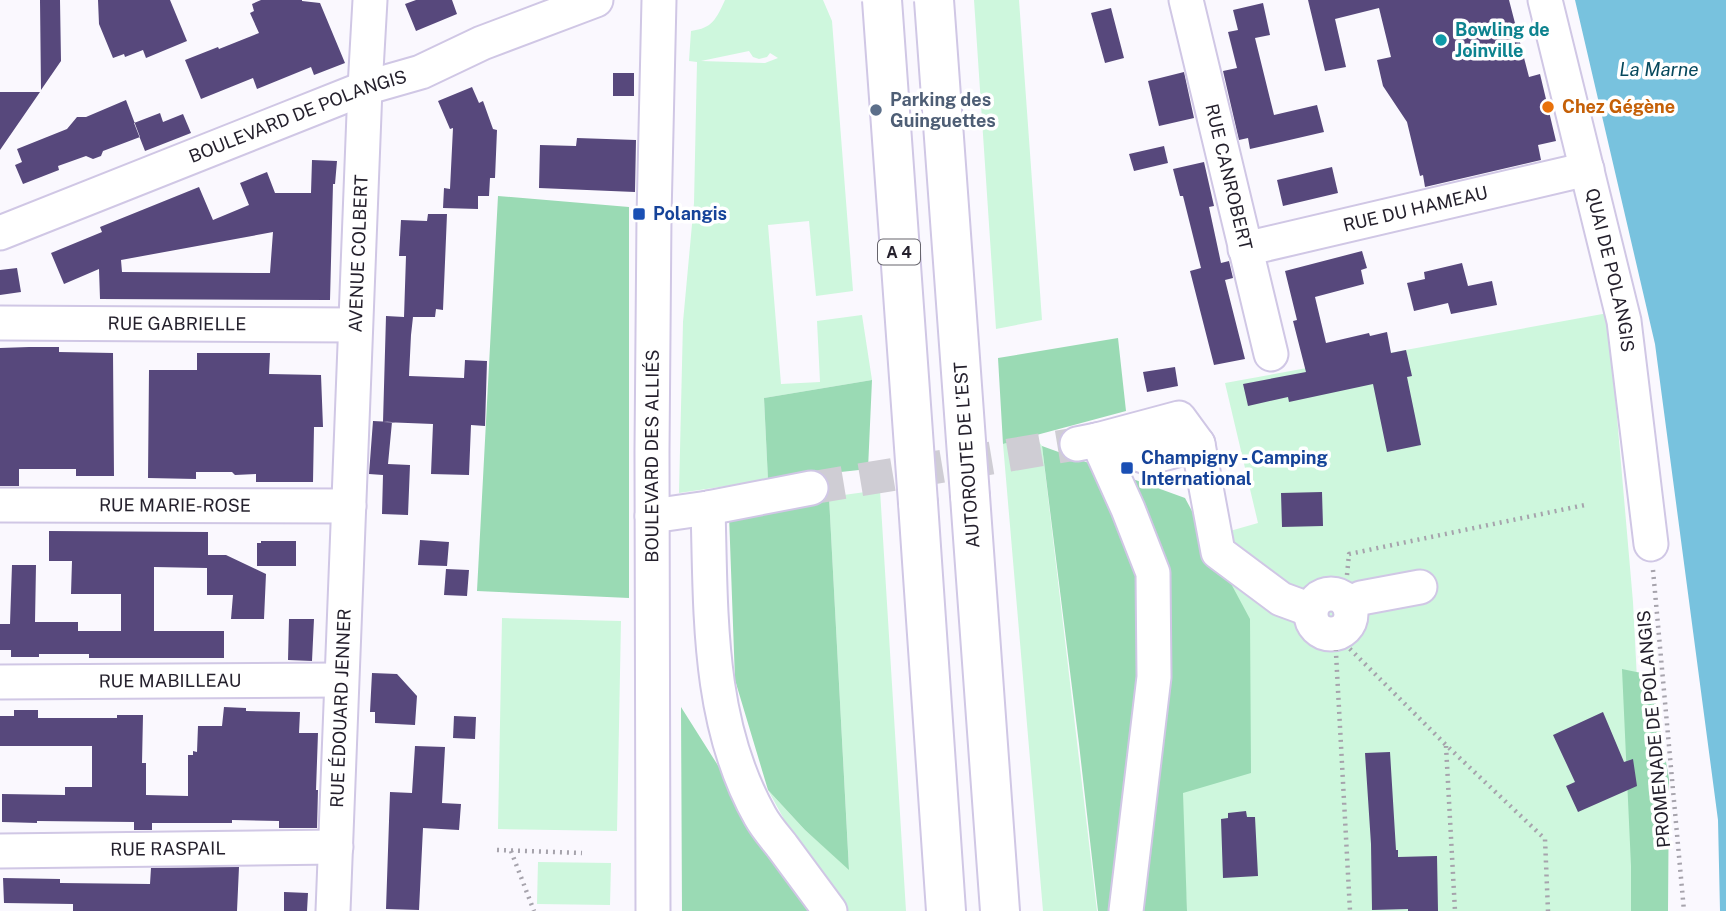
<svg xmlns="http://www.w3.org/2000/svg" width="1726" height="911" viewBox="0 0 1726 911" font-family="'Public Sans',sans-serif">
  <style>
    .green { fill: #cef7dd; fill-rule: evenodd }
    .forest { fill: #9adab4 }
    .water { fill: #78c2de }
    .building { fill: #57487c; fill-rule: evenodd }
    .lines { fill: none; stroke-linecap: round; stroke-linejoin: round }
    .minor-tunnel { stroke: #cfcdd4; stroke-width: 33; stroke-dasharray: 33 17; stroke-linecap: butt }
    .minor-casing { stroke: #d0c7e5; stroke-width: 37 }
    .highway-casing { stroke: #d0c7e5; stroke-width: 42 }
    .path { stroke: #a6a3ac; stroke-width: 4.5; stroke-dasharray: 2 5; stroke-linecap: butt }
    .minor { stroke: #fff; stroke-width: 33 }
    .highway { stroke: #fff; stroke-width: 38 }
    .highway-bridge-casing { stroke: #d0c7e5; stroke-width: 42; stroke-linecap: butt }
    .highway-bridge { stroke: #fff; stroke-width: 38 }
    .culture-dot { fill: #0f9aa8; stroke: #fff; stroke-width: 2.5 }
    .food-dot { fill: #e8710a; stroke: #fff; stroke-width: 2.5 }
    .service-dot { fill: #5c6f8a; stroke: #fff; stroke-width: 2.5 }
    .transit-dot { fill: #1a4fb4; stroke: #fff; stroke-width: 2.5 }
    .labels { text-anchor: middle; stroke-width: 7; stroke-linejoin: round; paint-order: stroke }
    .shield { fill: #fff; stroke: #66646c; stroke-width: 2 }
    .shield-label { font-size: 16px; font-weight: bold; fill: #25212d }
    .culture-label { font-size: 18px; font-weight: bold; fill: #0d838f; stroke: #fff; text-anchor: start }
    .service-label { font-size: 18px; font-weight: bold; fill: #4e5e75; stroke: #fff; text-anchor: start }
    .food-label { font-size: 18px; font-weight: bold; fill: #c56008; stroke: #fff; text-anchor: start }
    .street-label { font-size: 18px; fill: #25212d; stroke: #fff }
    .transit-label { font-size: 18px; font-weight: bold; fill: #164399; stroke: #fff; text-anchor: start }
    .water-label { font-size: 19px; font-style: italic; fill: #07495d; stroke: #fff }
  </style>
  <rect width="100%" height="100%" fill="#faf8fe"/>
  <path class="green" d="M725,0h98l9,21 21,270 -37,5 -7,-75 -41,4 13,159 39,-2 -3,-61 45,-6 10,65 -108,18 4,82 -89,13 4,-171 11,-119 3,-141 -8,-1 2,-30c22,-3 25,-12 34,-31zM749,51l4,6 6,2 8,-2 3,-4 8,5 -13,5 -64,-2z
    M974,0h45l23,320 -46,9z
    M1608,313l25,289 16,309h-462l-20,-362 91,-26 -33,-140z
    M1034,435l8,11 55,465h-54l-40,-467z
    M880,490l26,421h-59l-44,-57 -35,-64 37,40 44,39 -20,-372z
    M502,618l119,3 -4,210 -119,-2z
    M538,862l73,1 -1,42 -73,-1z"/>
  <path class="forest" d="M498,196l131,11v391l-152,-7z
    M1118,338l8,73 -123,33 -5,-86z
    M872,380l-4,89 -100,11 -4,-82z
    M1042,446l143,52 65,121 1,154 -68,20 4,118h-89l-19,-167z
    M829,497l20,373 -44,-40 -37,-40 -33,-110 -6,-165z
    M1622,669l29,6 18,104 -1,132h-37v-45z
    M681,707l129,204h-128z"/>
  <path class="water" d="M1575,0h151v911h-6l-2,-91 -63,-476z"/>
  <path class="building" d="M40,0h20l1,61 -20,29z
    M98,0h72l17,41 -41,17 -3,-8 -18,7 -1,-3 -11,4 -14,-34z
    M261,0h41v1l18,2 25,60 -31,12 -3,-8 -54,22 -4,-11 -52,21 -16,-39 33,-13 1,2 40,-16 -9,-20 4,-2 -2,-7z
    M416,0h36l5,14 -41,17 -11,-27z
    M1308,0h201l20,77 11,-3 16,67 -18,4 3,15 -116,27 -2,-12 -3,1 -13,-54 -24,-36 -6,-26 14,-3 -12,-49 -44,11 11,48 -21,4z
    M1263,3l7,32 -15,3 19,77 43,-10 7,27 -74,17 -2,-11 -9,2 -16,-69 14,-3 -9,-36 10,-2 -5,-20z
    M1111,8l13,50 -19,5 -14,-50z
    M1184,72l10,46 -35,8 -11,-45z
    M613,73h21v23h-21z
    M472,87l7,16 4,-2 10,28 4,1 -2,48h-5l-1,18h-11v13l-35,-1 1,-20 6,1 3,-61 -3,1 -12,-28z
    M0,92h40l-40,58z
    M126,100l14,37 -37,14 -2,5 -8,3 -7,-3 -28,10 1,4 -36,14 -8,-19 7,-3 -5,-13 50,-20 10,-12h9z
    M160,113l3,9 20,-8 8,19 -46,18 -11,-28z
    M577,138l59,2 -1,52 -96,-4 1,-43 36,1z
    M1164,146l4,17 -34,8 -5,-17z
    M312,160l25,1 -2,23h-2l-3,116 -230,-1 -1,-30 -35,15 -13,-31 51,-21 -2,-5 99,-40 14,33 36,-15 -9,-22 27,-11 8,21h36zM273,232l-3,41 -148,-1 -1,-12z
    M1204,162l10,44 -5,1 12,56 8,-2 4,17 -8,2 20,79 -31,6 -24,-94 11,-3 -18,-72h-3l-7,-27z
    M1332,167l6,26 -55,13 -6,-26z
    M428,214h19l-4,96 -7,-1 -1,8h-22l-2,18 -2,41 55,2 1,-18 22,1 -2,65 -14,-1 -2,50 -38,-1 2,-50 -50,-2 3,-106 18,1 2,-61h-7l2,-36 26,1z
    M1362,251l5,17 -6,2 3,14 -49,13 11,46 43,-10 1,3 17,-4 4,21 15,-3 6,26 -5,1 14,68 -34,7 -14,-68 -84,18 -1,-5 -40,9 -5,-22 63,-12 -13,-51 4,-1 -12,-49z
    M1462,263l6,23 24,-5 5,24 -46,9 -3,-11 -34,8 -7,-28 18,-4 -1,-7z
    M17,268l4,24 -21,3v-25z
    M29,347h30v5l54,1 1,123h-38v-7h-57v17h-19v-138z
    M197,353h73l-1,21 52,1 2,52h-9l-1,55h-57v-8l-21,1 -3,-3h-36v7l-48,-1 1,-108h48z
    M1175,367l3,19 -31,6 -4,-20z
    M373,421l19,1 -4,42 22,1 -2,50 -26,-1 1,-39 -14,-1z
    M1322,492l1,34 -41,1 -1,-34z
    M49,531l159,1v23h18l40,19 -2,45h-33l2,-24h-26v-27l-53,-1v64h70v27h-135v-4h-50v3h-28v-7h-11v-26h10l2,-59h24l-1,57h43v9h43v-37h-50l1,-33h-23z
    M420,540l29,2 -2,24 -29,-1z
    M261,541h35v25h-39v-23h4z
    M446,569l23,1 -2,26 -23,-1z
    M289,619h25l-2,42 -24,-1z
    M372,673l25,1 20,22 -2,29 -40,-2v-11h-5z
    M224,707l22,1v3l54,1 -1,21h19l-2,57h2l-1,38h-38v-7l-47,-1v3h-80v7h-18v-8l-97,-1v2l-35,-1v-28l63,1v-8h27v-41h-92v-30h14v-6h24v8h79v-3h26l-1,48h4v32l42,1v-41h5v-4l4,1 1,-26h24z
    M1603,712l21,50 9,-3 4,27 -59,26 -12,-26 9,-4 -22,-47z
    M454,716l22,1 -1,22 -22,-1z
    M415,746l30,1 -3,56 19,1 -2,26 -36,-2 -4,82 -33,-1 4,-117 22,1z
    M1390,752l6,98h2v7l39,-1 1,55h-30v-2l-36,1 -1,-66 -6,-91z
    M1246,811l1,6h8l3,59 -35,2 -2,-59 7,-1v-5z
    M239,867l-2,44h-164v-7l-69,-1 -1,-25 57,1v4l90,1 1,-16z
    M284,892l24,1 -1,18h-23z"/>
  <g class="lines">
    <path class="minor-tunnel" d="M811,488l265,-44"/>
    <defs>
      <g id="minor">
        <path id="s1" d="M1186,0l85,354"/>
        <path id="s2" d="M1545,0l79,321 27,223"/>
        <path id="s3" d="M0,233l365,-145 56,-16 61,-29 114,-43"/>
        <path id="s4" d="M1245,249l342,-80"/>
        <path id="s5" d="M0,323l355,2"/>
        <path d="M1097,440l31,69 25,64 1,104 -28,234"/>
        <path d="M1097,440l52,18 49,-14"/>
        <path d="M1077,444l20,-4 82,-22 19,26 20,108 63,47 30,11"/>
        <path id="s6" d="M0,505l349,1"/>
        <path d="M708,508c3,105 -1,214 52,308 6,11 15,21 22,30 16,22 32,43 48,65"/>
        <path d="M652,516l56,-8 103,-20"/>
        <circle cx="1331" cy="614" r="20"/>
        <path d="M1349,606l12,-8 59,-11"/>
        <path id="s7" d="M0,682l341,-2"/>
        <path id="s8" d="M0,851l336,-4"/>
        <path id="s9" d="M333,911l32,-823 5,-88"/>
        <path id="s10" d="M653,911l-1,-460 2,-234 5,-217"/>
      </g>
      <path id="highway" d="M970,496l30,415
        M918,503l28,408"/>
    </defs>
    <use href="#minor" class="minor-casing"/>
    <use href="#highway" class="highway-casing"/>
    <path class="path" d="M1653,570l31,341
      M1347,575l2,-21 236,-49
      M1335,634l111,111 99,94 3,72
      M1335,635l15,276
      M1446,746l9,165
      M497,850l85,3
      M511,851l23,60"/>
    <use href="#minor" class="minor"/>
    <use href="#highway" class="highway"/>
    <defs>
      <path id="highway-bridge" d="M882,0l36,503
        M934,0l36,496"/>
    </defs>
    <use href="#highway-bridge" class="highway-bridge-casing"/>
    <use href="#highway-bridge" class="highway-bridge"/>
  </g>
  <circle class="culture-dot" cx="1441" cy="40" r="7"/>
  <circle class="food-dot" cx="1548" cy="107" r="7"/>
  <circle class="service-dot" cx="876" cy="110" r="7"/>
  <g class="transit-dot">
    <rect x="632" y="207" width="14" height="14" rx="3.5"/>
    <rect x="1120" y="461" width="14" height="14" rx="3.5"/>
  </g>
  <g class="labels">
    <rect class="shield" x="878" y="239.5" width="42" height="25" rx="5"/>
    <g class="shield-label">
      <text x="899" y="258">A 4</text>
    </g>
    <g class="culture-label">
      <text x="1455" y="36">Bowling de<tspan x="1455" dy="21">Joinville</tspan></text>
    </g>
    <g class="service-label">
      <text x="890" y="106">Parking des<tspan x="890" dy="21">Guinguettes</tspan></text>
    </g>
    <g class="food-label">
      <text x="1562" y="113">Chez Gégène</text>
    </g>
    <g class="street-label">
      <text dy="6" stroke="none"><textPath href="#s3" startOffset="320">BOULEVARD DE POLANGIS</textPath></text>
      <text dy="6" stroke="none"><textPath href="#s1" startOffset="182">RUE CANROBERT</textPath></text>
      <text dy="6" stroke="none"><textPath href="#s4" startOffset="175">RUE DU HAMEAU</textPath></text>
      <text dy="6" stroke="none"><textPath href="#s9" startOffset="658">AVENUE COLBERT</textPath></text>
      <text dy="6" stroke="none"><textPath href="#s2" startOffset="278">QUAI DE POLANGIS</textPath></text>
      <text dy="6" stroke="none"><textPath href="#s5" startOffset="177">RUE GABRIELLE</textPath></text>
      <text dy="6" stroke="none"><textPath href="#s10" startOffset="455">BOULEVARD DES ALLIÉS</textPath></text>
      <text transform="translate(967 455) rotate(-94)" y="6">AUTOROUTE DE L’EST</text>
      <text dy="6" stroke="none"><textPath href="#s6" startOffset="175">RUE MARIE-ROSE</textPath></text>
      <text dy="6" stroke="none"><textPath href="#s7" startOffset="170">RUE MABILLEAU</textPath></text>
      <text dy="6" stroke="none"><textPath href="#s9" startOffset="203">RUE ÉDOUARD JENNER</textPath></text>
      <text transform="translate(1654 729) rotate(-95)" y="6">PROMENADE DE POLANGIS</text>
      <text dy="6" stroke="none"><textPath href="#s8" startOffset="168">RUE RASPAIL</textPath></text>
    </g>
    <g class="transit-label">
      <text x="653" y="220">Polangis</text>
      <text x="1141" y="464">Champigny - Camping<tspan x="1141" dy="21">International</tspan></text>
    </g>
    <g class="water-label">
      <text x="1659" y="76">La Marne</text>
    </g>
  </g>
</svg>
